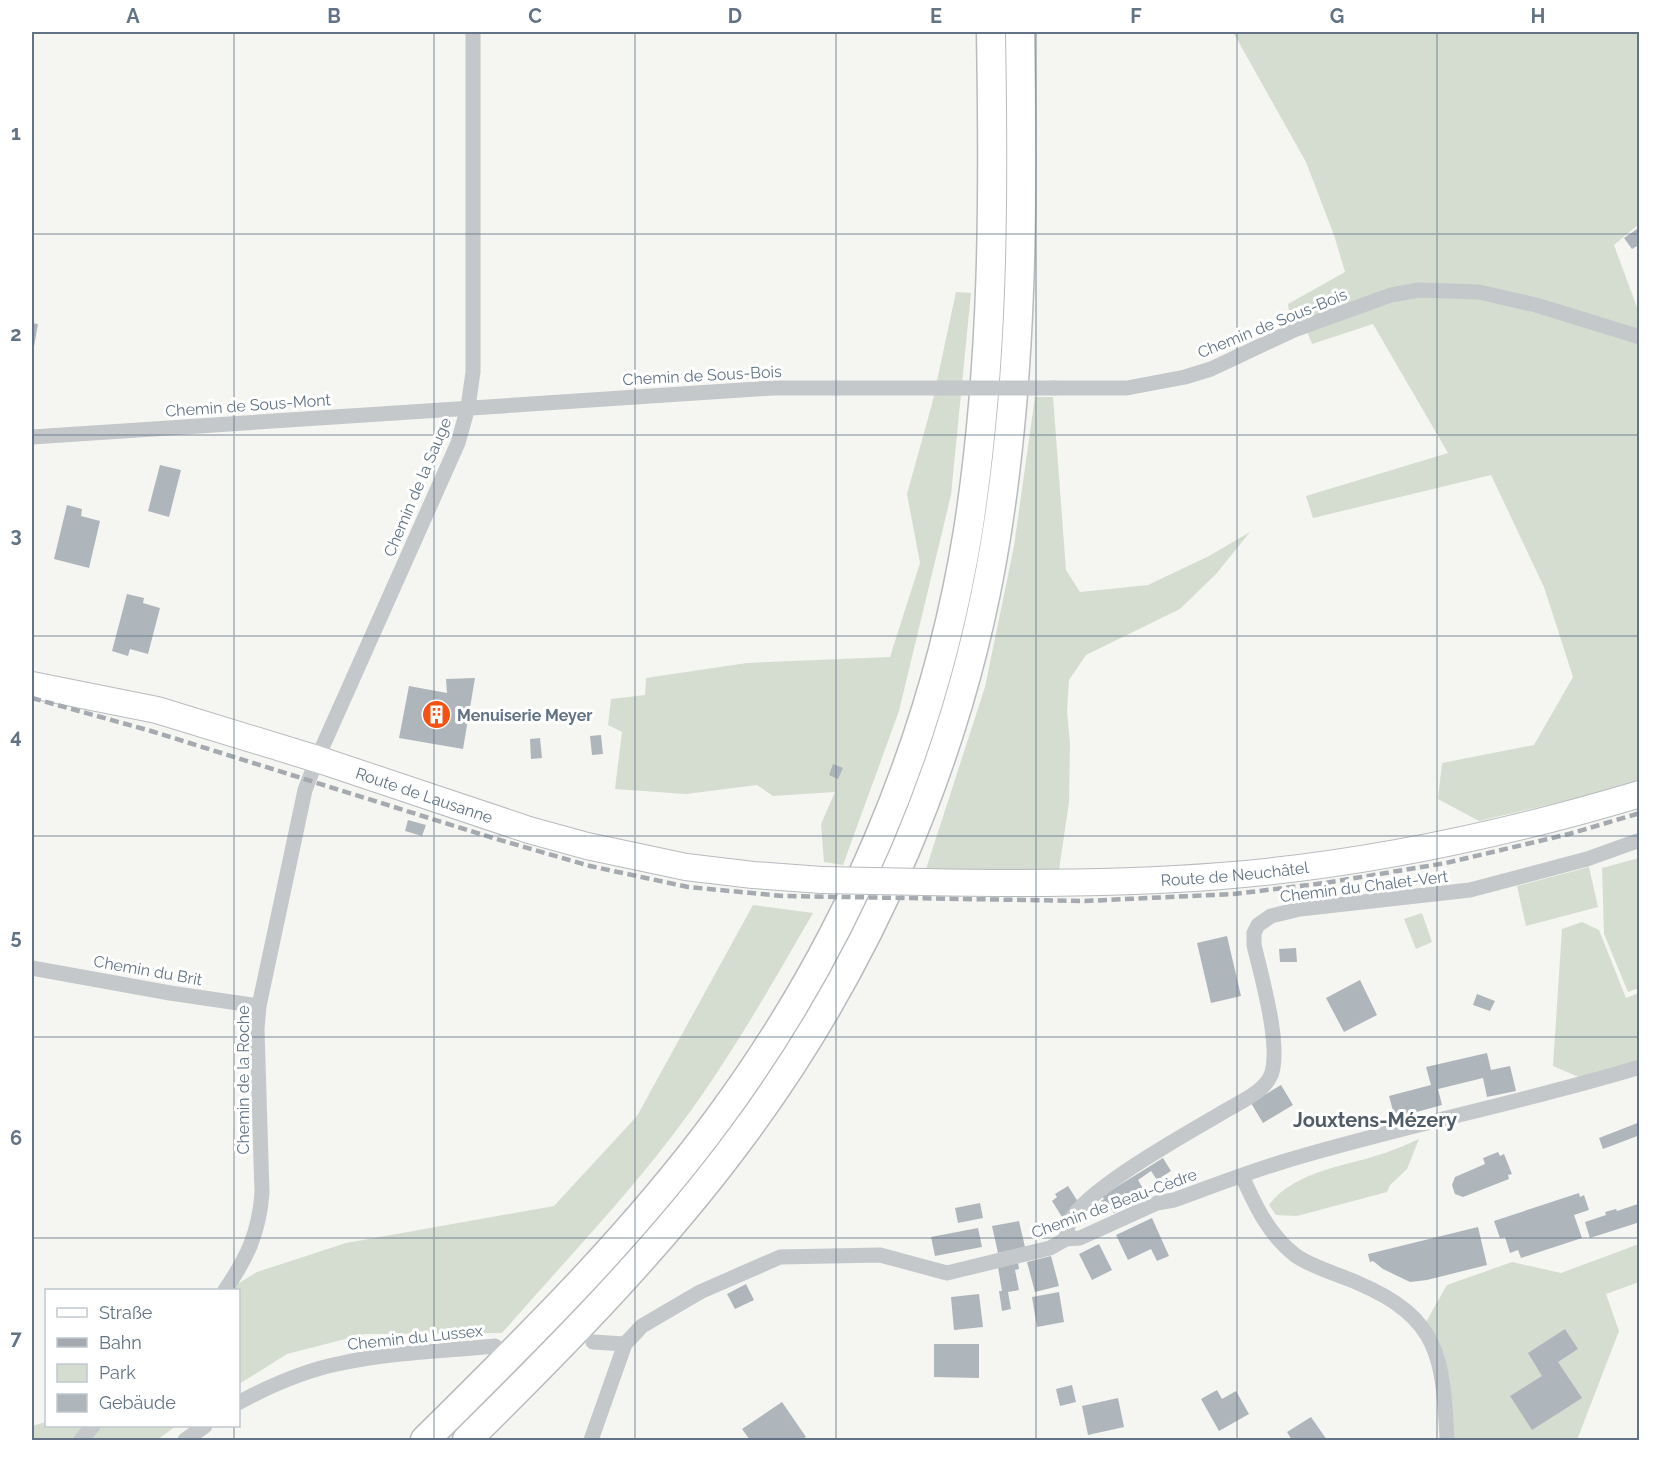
<svg xmlns="http://www.w3.org/2000/svg" width="1671" height="1472" viewBox="0 0 1671 1472" font-family="Raleway,sans-serif">
  <style>
    .green { fill: #d5ddd1 }
    .building { fill: #aeb6bc }
    .lines { fill: none; stroke-linecap: round; stroke-linejoin: round }
    .primary-casing { stroke: #b7bbbf; stroke-width: 28 }
    .motorway-casing { stroke: #b8bbbe; stroke-width: 31 }
    .minor { stroke: #c4c8cb; stroke-width: 15 }
    .primary { stroke: #fff; stroke-width: 26 }
    .motorway { stroke: #fff; stroke-width: 28 }
    .rail { stroke: #a4aab0; stroke-width: 4.5; stroke-dasharray: 9 4.5; stroke-linecap: butt }
    .primary-bridge-casing { stroke: #b7bbbf; stroke-width: 28; stroke-linecap: butt }
    .minor-bridge { stroke: #c4c8cb; stroke-width: 15 }
    .primary-bridge { stroke: #fff; stroke-width: 26 }
    .grid { fill: none; stroke: #617385; stroke-width: 1.5; stroke-opacity: 0.55 }
    .labels { text-anchor: middle; stroke-width: 6; stroke-linejoin: round; paint-order: stroke }
    .street-label { font-size: 16px; fill: #617385; stroke: #fff }
    .poi-label { font-size: 16px; font-weight: bold; fill: #617385; stroke: #fff; text-anchor: start }
    .quarter-label { font-size: 20px; font-weight: bold; fill: #505d69; stroke: #fff }
    .neatline { fill: none; stroke: #617385; stroke-width: 2 }
    .grid-label { font-size: 20px; text-anchor: middle; font-weight: bold; fill: #617385 }
  </style>
  <rect width="100%" height="100%" fill="#f5f5f1"/>
  <path class="green" d="M1233,32h406v192l-25,21 25,68v466l-20,9 -140,33 -41,-22 4,-36 92,-18 39,-68 -29,-90 -53,-112 -178,43 -7,-22 142,-43 -75,-129 -61,20 -5,-13 41,-25 -58,15 -2,-17 57,-32 -11,-37 -28,-73z
    M956,292l15,1 -20,202 -52,216 -56,154 -19,-3 -3,-38 14,-32 -62,4 -16,-11 -71,9 -71,-5 7,-57 -14,-7 3,-26 34,-4 1,-17 101,-15 143,-6 30,-94 -13,-69 25,-90z
    M1035,397h18l13,173 14,22 68,-7 61,-29 41,-24 -34,42 -36,35 -94,46 -17,25 -2,31 3,32 -1,59 -10,68 -133,-1 59,-182 29,-141z
    M1639,858v130l-11,4 -24,-58 -2,-66z
    M1589,867l9,40 -72,19 -9,-40z
    M753,905l60,8c-45,78 -89,156 -144,227 -52,67 -111,129 -167,193l-137,1 -78,20 -48,30 -1,-94h-10l29,-18 89,-29 208,-37 83,-90z
    M1422,913l10,29 -16,7 -12,-30z
    M1582,922l17,8 27,68 13,-5v69l-58,16 -28,-12 9,-137z
    M1419,1139l-12,30 -17,16 -3,7 -90,24 -21,-1 -7,-10c25,-34 78,-39 116,-52 11,-4 23,-9 34,-14z
    M1639,1244v38l-33,12 13,37 -42,109h-134l-16,-120 20,-35 65,-23 49,11z
    M46,1422v4h130l-19,14h-125v-14z"/>
  <path class="building" d="M1640,227v22l-3,-3 -5,3 -8,-11z
    M32,323l6,1 -5,28 -1,-1z
    M160,465l21,5 -12,47 -21,-6z
    M67,505l15,4 -1,7 19,5 -11,47 -35,-9z
    M127,594l17,4 -1,5 17,5 -12,46 -18,-5 -2,7 -16,-5z
    M475,678l-12,71 -64,-11 10,-52 38,7 -1,-14z
    M601,735l2,19 -11,1 -2,-19z
    M540,738l2,20 -11,1 -1,-20z
    M833,764l10,4 -5,11 -9,-4z
    M408,820l18,5 -4,11 -17,-5z
    M1227,936l14,60 -30,7 -14,-60z
    M1296,948l1,14h-17l-1,-13z
    M1360,980l17,35 -33,17 -18,-34z
    M1477,994l18,7 -5,10 -17,-6z
    M1487,1053l4,17 19,-4 6,25 -29,6 -4,-19 -45,11 4,16 -47,13 -6,-22 42,-11 -5,-18z
    M1281,1085l12,20 -30,18 -12,-20z
    M1640,1122v13l-37,14 -4,-11z
    M1498,1152l2,4 4,-2 8,20 -4,1 1,4 -46,18 -8,-3 -3,-9 3,-8 30,-13 -2,-6z
    M1163,1158l8,13 -14,9 -6,-9 -13,9 7,12 -31,21 -3,-4 -3,3 -7,-11 3,-2 -2,-3z
    M1068,1186l12,19 -18,12 -10,-16 5,-4 -2,-3z
    M1579,1193l1,4 4,-2 5,15 -15,5 8,23 -61,20 -3,-8 -8,3 -5,-16 -5,1 -6,-17z
    M980,1203l3,15 -25,5 -3,-15z
    M1638,1204l2,18 -50,16 -5,-16 21,-7 -1,-3 11,-3 1,2z
    M1152,1218l17,38 -12,5 -6,-12 -23,11 -12,-25z
    M1019,1221l6,26 -27,6 -6,-27z
    M1478,1227l9,38 -60,15 -17,2 -27,-13 -10,-8 -3,1 -2,-8z
    M978,1228l4,19 -47,9 -4,-19z
    M1099,1244l13,26 -20,10 -13,-26z
    M1051,1256l8,30 -24,6 -8,-30z
    M1018,1263l1,6 -4,1 4,20 -11,2 3,17 -9,2 -3,-20h3l-4,-24z
    M746,1284l8,16 -19,9 -8,-15z
    M1059,1292l5,30 -27,5 -5,-30z
    M979,1294l4,33 -29,3 -3,-33z
    M1565,1329l13,20 -20,13 24,36 -50,32 -22,-34 32,-20 -14,-23z
    M934,1344h45v34l-45,-1z
    M1072,1385l4,17 -16,4 -4,-17z
    M1217,1390l5,9 14,-8 13,23 -30,17 -18,-32z
    M1118,1398l6,29 -36,8 -6,-29z
    M782,1402l24,35 -5,3h-51l-8,-11z
    M1311,1417l16,23h-35l-5,-8z"/>
  <g class="lines">
    <defs>
      <g id="primary">
        <path id="s1" d="M32,685l125,25 160,49 212,71 58,16 99,21 67,8 69,5"/>
        <path id="s2" d="M925,882c99,2 197,2 296,-6 142,-11 282,-41 419,-82"/>
      </g>
      <path id="motorway" d="M425,1440c103,-102 208,-205 294,-322 127,-172 215,-376 249,-587 26,-166 26,-333 23,-499
        M467,1440c97,-96 194,-194 275,-304 130,-175 220,-385 254,-599 27,-168 27,-336 24,-505"/>
    </defs>
    <use href="#primary" class="primary-casing"/>
    <use href="#motorway" class="motorway-casing"/>
    <path class="minor" d="M1055,388h72l58,-11 26,-8 83,-39 97,-35 28,-5 60,2 57,13 104,32
      M32,437l741,-49h166
      M32,968l138,25 89,13
      M1242,1176c13,29 27,59 53,79 14,11 45,20 63,28 82,35 85,75 89,157
      M1066,1239c1,-6 1,-13 4,-18 17,-33 120,-89 155,-110 15,-9 39,-19 46,-36 11,-28 -10,-100 -17,-130v-12l4,-8 13,-9 29,-7 170,-19 117,-31 53,-19
      M225,1290c22,-32 34,-57 37,-97l-5,-164 2,-23 46,-216 12,-31 141,-316 10,-36 5,-35v-340
      M593,1342l32,2
      M238,1403c33,-18 68,-33 104,-40 50,-11 103,-12 153,-17
      M81,1440l12,-14
      M185,1440l20,-14
      M591,1440l34,-96 17,-18 58,-34 80,-35 100,-2 67,18 103,-25 16,-9 14,-1 77,-35 17,-3c36,-13 72,-27 108,-38 118,-36 240,-59 358,-95"/>
    <use href="#primary" class="primary"/>
    <use href="#motorway" class="motorway"/>
    <path class="rail" d="M32,698l119,33 342,107 97,28 98,21 95,9 302,5 149,-7 91,-11 121,-20 123,-29 71,-21"/>
    <defs>
      <path id="primary-bridge" d="M822,880l103,2"/>
    </defs>
    <use href="#primary-bridge" class="primary-bridge-casing"/>
    <path class="minor-bridge" d="M939,388h116"/>
    <use href="#primary-bridge" class="primary-bridge"/>
  </g>
  <path class="grid" d="M234,32v1258M434,32v1408M635,32v1408M836,32v1408M1036,32v1408M1237,32v1408M1437,32v1408M32,234h1608M32,435h1608M32,636h1608M32,836h1608M32,1037h1608M32,1238h1608M234,1426v14"/>
  <defs>
    <symbol id="building-disc" viewBox="-11 -11 22 22"><circle r="9.5" fill="#f45112" stroke="#fff"/><path d="M-4-6H4V6H1V3H-1V6H-4ZM-2.5-4.3h1.7v1.8h-1.7ZM.8-4.3h1.7v1.8H.8ZM-2.5-1h1.7V.8h-1.7ZM.8-1h1.7V.8H.8Z" fill="#fff"/></symbol>
  </defs>
  <g fill-rule="evenodd">
    <use href="#building-disc" x="420" y="698" width="33" height="33"/>
  </g>
  <g class="labels">
    <g class="street-label">
      <text transform="translate(1272 323) rotate(-22)" y="6">Chemin de Sous-Bois</text>
      <text transform="translate(702 375) rotate(-3)" y="6">Chemin de Sous-Bois</text>
      <text transform="translate(248 405) rotate(-4)" y="6">Chemin de Sous-Mont</text>
      <text transform="translate(417 487) rotate(-67)" y="6">Chemin de la Sauge</text>
      <text dy="6" stroke="none"><textPath href="#s1" startOffset="408">Route de Lausanne</textPath></text>
      <text dy="6" stroke="none"><textPath href="#s2" startOffset="310">Route de Neuchâtel</textPath></text>
      <text transform="translate(1364 886) rotate(-7)" y="6">Chemin du Chalet-Vert</text>
      <text transform="translate(148 970) rotate(10)" y="6">Chemin du Brit</text>
      <text transform="translate(243 1080) rotate(-90)" y="6">Chemin de la Roche</text>
      <text transform="translate(1114 1203) rotate(-20)" y="6">Chemin de Beau-Cèdre</text>
      <text transform="translate(415 1337) rotate(-6)" y="6">Chemin du Lussex</text>
    </g>
    <g class="poi-label">
      <text x="457" y="721">Menuiserie Meyer</text>
    </g>
    <g class="quarter-label">
      <text x="1375" y="1127">Jouxtens-Mézery</text>
    </g>
  </g>
  <rect width="1671" height="1472" fill="none" stroke="#ffffff" stroke-width="66"/>
  <rect x="45" y="1289" width="195" height="138" fill="#ffffff" stroke="#c0c7ce" stroke-width="1.5"/>
  <rect x="57" y="1308" width="30" height="9" fill="#ffffff" stroke="#c0c7ce" stroke-width="1.5"/>
  <text x="99" y="1319" font-size="18" fill="#617385">Straße</text>
  <rect x="57" y="1338" width="30" height="9" fill="#a4aab0" stroke="#c0c7ce" stroke-width="1.5"/>
  <text x="99" y="1349" font-size="18" fill="#617385">Bahn</text>
  <rect x="57" y="1364" width="30" height="18" fill="#d5ddd1" stroke="#c0c7ce" stroke-width="1.5"/>
  <text x="99" y="1379" font-size="18" fill="#617385">Park</text>
  <rect x="57" y="1394" width="30" height="18" fill="#aeb6bc" stroke="#c0c7ce" stroke-width="1.5"/>
  <text x="99" y="1409" font-size="18" fill="#617385">Gebäude</text>
  <rect x="33" y="33" width="1605" height="1406" class="neatline"/>
  <g class="grid-label">
    <text x="133" y="23">A</text>
    <text x="334" y="23">B</text>
    <text x="535" y="23">C</text>
    <text x="735" y="23">D</text>
    <text x="936" y="23">E</text>
    <text x="1136" y="23">F</text>
    <text x="1337" y="23">G</text>
    <text x="1538" y="23">H</text>
    <text x="16" y="140">1</text>
    <text x="16" y="341">2</text>
    <text x="16" y="542">3</text>
    <text x="16" y="743">4</text>
    <text x="16" y="944">5</text>
    <text x="16" y="1145">6</text>
    <text x="16" y="1345">7</text>
  </g>
</svg>
